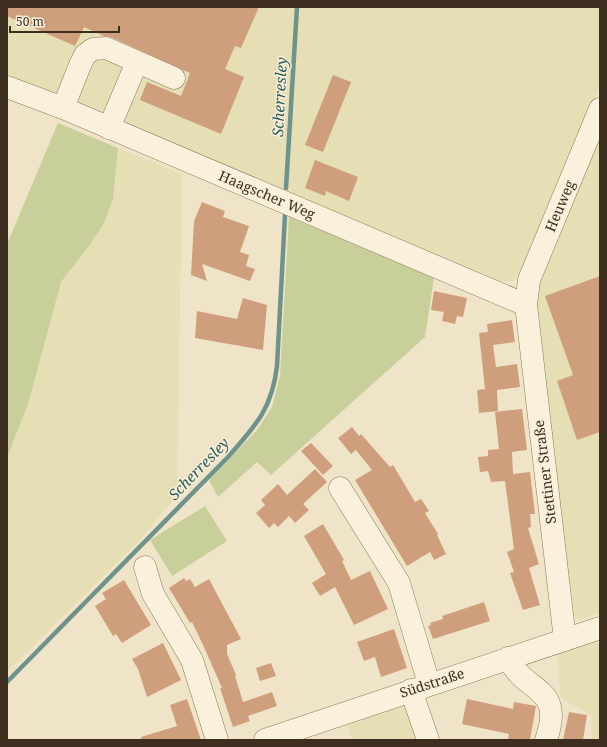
<svg xmlns="http://www.w3.org/2000/svg" width="607" height="747" viewBox="0 0 607 747" font-family="'Noto Serif',serif">
  <style>
    .farmland { fill: #e6deb5 }
    .green { fill: #c9cf9b }
    .lines { fill: none; stroke-linecap: round; stroke-linejoin: round }
    .stream { stroke: #6f938a; stroke-width: 4.5 }
    .building { fill: #cf9f7d }
    .minor-casing { stroke: #8d765c; stroke-width: 23 }
    .minor { stroke: #faf1dc; stroke-width: 22 }
    .labels { text-anchor: middle; stroke-width: 3; stroke-linejoin: round; paint-order: stroke }
    .street-label { font-size: 14px; fill: #3d2e20; stroke: #f7eed8 }
    .water-label { font-size: 15px; font-style: italic; fill: #2f5d5a; stroke: #f7eed8 }
  </style>
  <rect width="100%" height="100%" fill="#f0e4c8"/>
  <path class="farmland" d="M7,7h593v79l-76,184 -10,11h-16l-141,-56 -350,-150z
    M600,135v478l-20,7 -10,-6 -39,-309z
    M118,148l64,26 -5,322 -37,44 -133,132v-214l22,-57 32,-119 28,-36 15,-23 9,-23z
    M600,634v106h-8l-1,-25 -30,-17 -4,-49z
    M408,701l14,39h-70l-6,-18z"/>
  <path class="green" d="M58,123l60,25 -5,52 -9,23 -15,23 -28,36 -32,119 -22,57v-214z
    M289,217l145,61 -9,59 -154,138 -14,-13 -39,35 -9,-17 48,-50 15,-23 8,-31z
    M205,506l22,35 -55,35 -22,-36z"/>
  <g class="lines">
    <path class="stream" d="M286,188l11,-181
      M7,682l221,-225c28,-32 44,-48 49,-91l8,-151"/>
  </g>
  <path class="building" d="M7,7h252l-18,41 -6,-2 -10,23 19,8 -23,57 -81,-34 7,-18 34,14 9,-23 -79,-36 -7,-1 -20,-9 -9,19 -68,-30z
    M333,75l18,7 -28,70 -18,-7z
    M315,160l43,17 -9,24 -23,-10 -1,5 -20,-8z
    M202,202l23,9 -2,6 26,9 -9,26 9,3 -3,11 9,3 -5,12 -48,-17 5,17 -16,-6 3,-54z
    M600,276v156l-23,8 -20,-59 16,-6 -28,-79z
    M434,291l33,7 -4,19 -6,-1 -2,8 -13,-3 2,-9 -13,-2z
    M243,298l24,7 -4,45 -68,-12 2,-27 40,8z
    M512,320l3,22 -22,3 3,22 21,-3 3,23 -23,3 1,21 -19,2 -2,-23 8,-1 -6,-56 9,-1 -1,-8z
    M522,409l5,41 -15,2 1,22 17,-2 5,42h-5l1,13 -3,1 11,36 -10,4 11,37 -17,5 -13,-37 4,-1 -7,-20 7,-3 -9,-68 -14,1 -3,-11 -8,1 -2,-15 10,-1v-6l11,-1 -4,-37z
    M352,427l7,9 2,-2 29,33 3,-2 22,37 6,-3 8,12 -4,2 13,21 -1,1 9,19 -12,6 -4,-8 -23,14 -52,-86 17,-10 -16,-20 -5,4 -13,-16z
    M311,443l22,23 -10,9 -22,-24z
    M315,469l12,13 -24,22 6,6 -14,13 -6,-7 -11,11 -4,-4 -5,5 -13,-15 9,-8 -4,-5 17,-16 9,11z
    M323,524l21,36 -2,1 9,19 19,-9 18,38 -34,16 -19,-38 -15,9 -8,-13 14,-9 -22,-38z
    M184,578l2,3 4,-2 5,8 14,-8 32,60 -14,6v9l9,21 -1,1 8,26 29,-10 5,14 -29,10 2,5 -17,6 -13,-39h2l-19,-43 -11,-23 -2,1 -21,-35z
    M124,580l27,45 -29,18 -6,-9 -3,2 -18,-30 11,-7 -4,-6z
    M484,602l6,19 -57,18 -5,-13 3,-1 -1,-2 13,-4 -1,-3z
    M394,629l13,39 -26,9 -6,-20 -11,4 -7,-19z
    M163,643l18,37 -34,17 -9,-28 -6,-10z
    M271,663l5,13 -16,5 -4,-13z
    M187,699l14,41h-60v-3l36,-11 -7,-21z
    M467,699l46,10 1,-7 22,4 -6,34h-22l1,-6 -47,-10z
    M569,712l18,3 -4,25h-20z"/>
  <g class="lines">
    <defs>
      <path id="minor" d="M7,87l56,21 463,197
        M63,108l17,-43 5,-10 8,-6 13,-1 68,30
        M109,128l28,-66
        M340,488l59,95 30,101
        M145,567l8,27 39,66 25,80
        M565,640l-39,-335 3,-25 71,-171
        M508,658c18,37 57,27 38,82
        M411,690l17,50
        M265,740l335,-112"/>
    </defs>
    <use href="#minor" class="minor-casing"/>
    <use href="#minor" class="minor"/>
  </g>
  <g class="labels">
    <g class="street-label">
      <text transform="translate(267 195) rotate(23)" y="5">Haagscher Weg</text>
      <text transform="translate(560 206) rotate(-67)" y="5">Heuweg</text>
      <text transform="translate(545 472) rotate(-97)" y="5">Stettiner Straße</text>
      <text transform="translate(432 683) rotate(-18)" y="5">Südstraße</text>
    </g>
    <g class="water-label">
      <text transform="translate(280 97) rotate(-87)" y="5">Scherresley</text>
      <text transform="translate(199 469) rotate(-46)" y="5">Scherresley</text>
    </g>
  </g>
  <rect width="607" height="747" fill="none" stroke="#3d2e20" stroke-width="16"/>
  <path d="M10 26v6h109v-6" fill="none" stroke="#3d2e20" stroke-width="2"/>
  <text x="16" y="26" font-size="12" fill="#3d2e20" stroke="#f7eed8" stroke-width="3" paint-order="stroke">50 m</text>
</svg>
